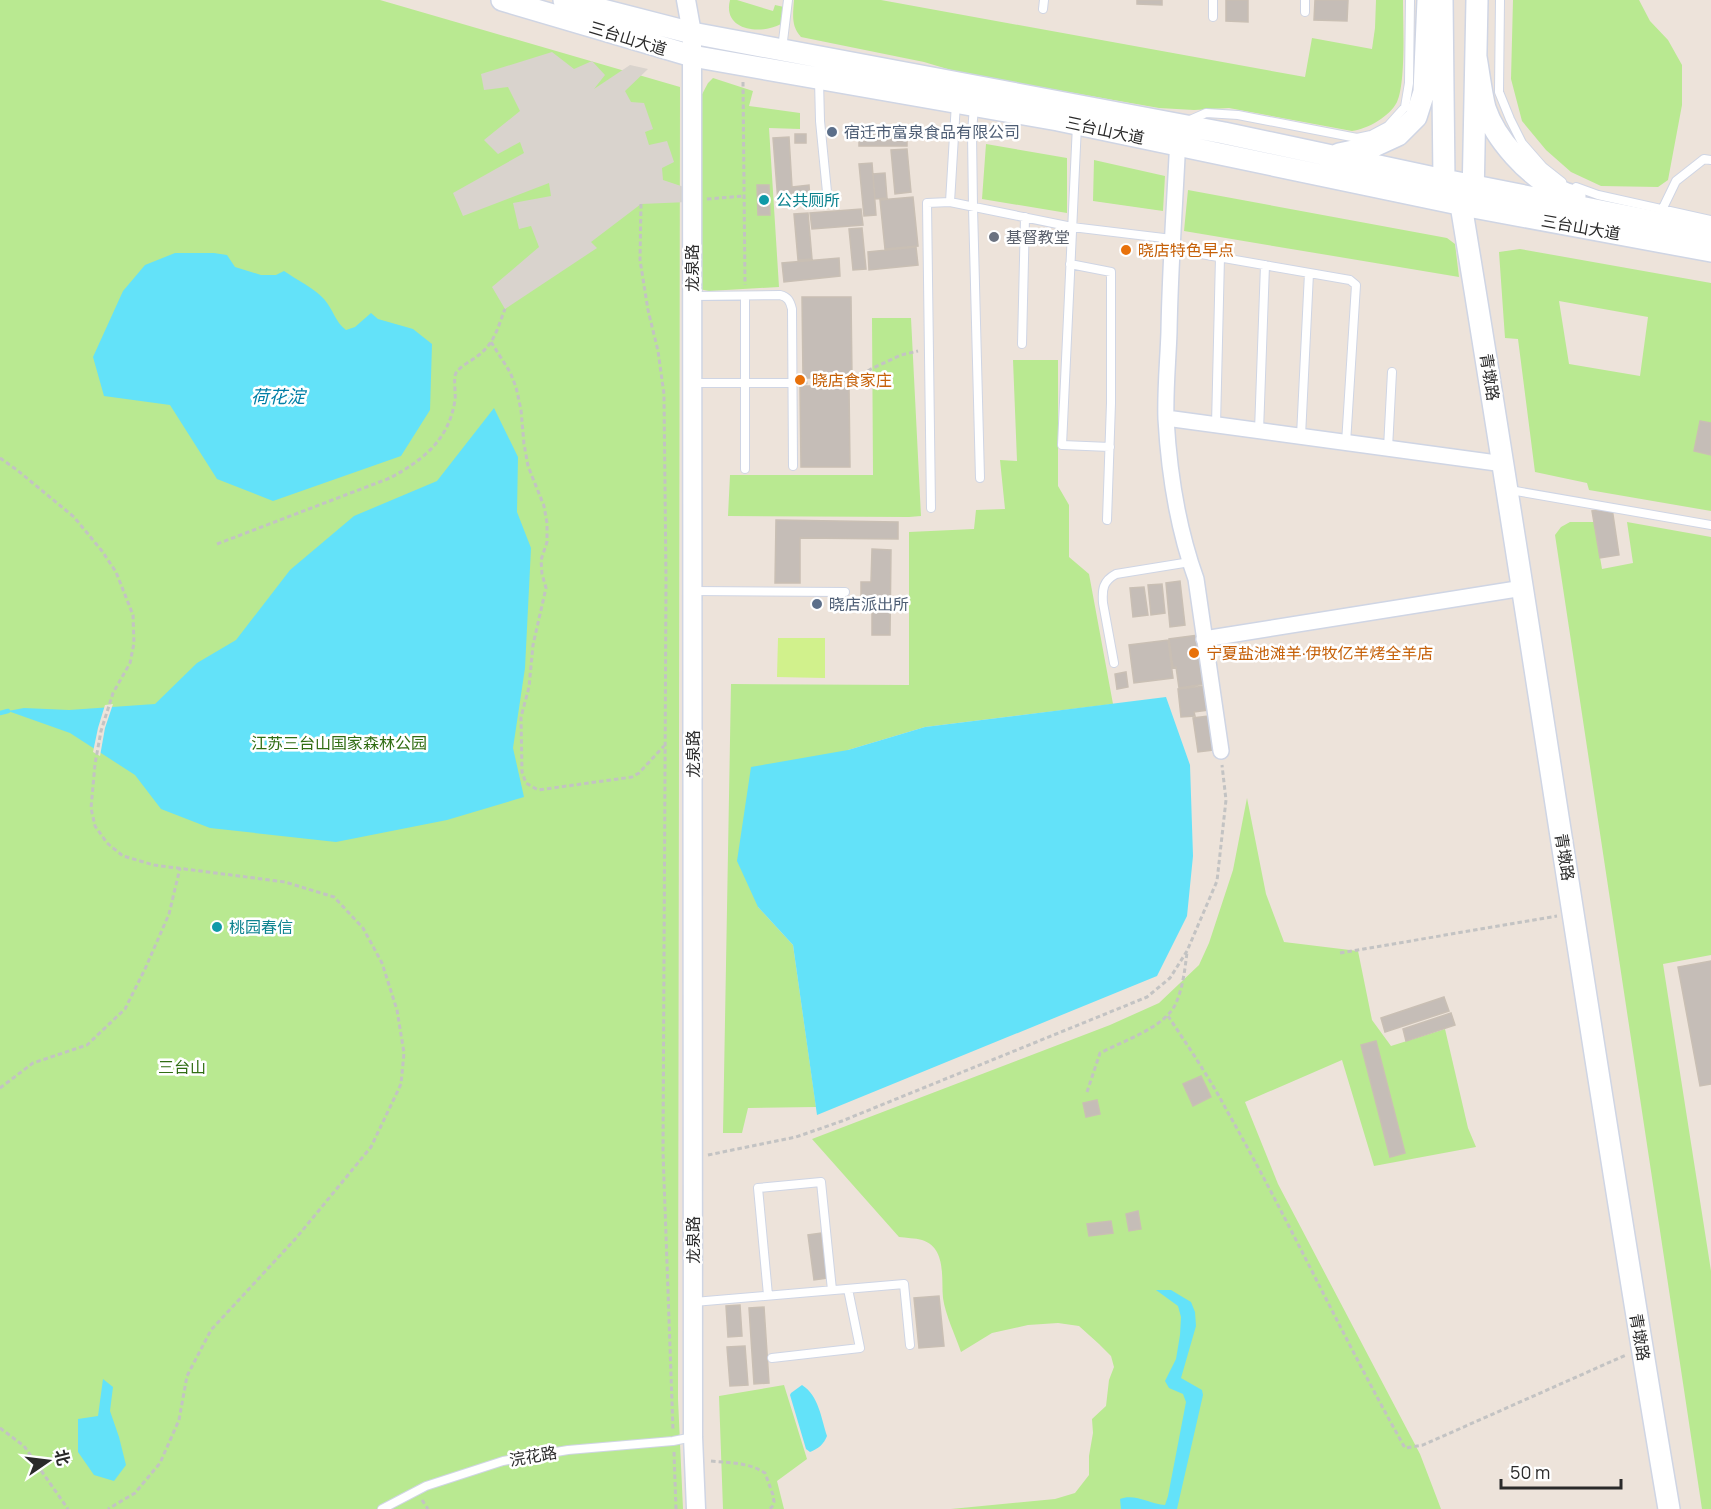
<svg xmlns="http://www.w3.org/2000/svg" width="1711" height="1509" viewBox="0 0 1711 1509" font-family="Manrope,'Noto Sans SC',sans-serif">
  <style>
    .green { fill: #b9e991; fill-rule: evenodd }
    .pitch { fill: #d1f18c }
    .plaza { fill: #d9d3cd }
    .water { fill: #63e2f9 }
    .pier { fill: #ede3da }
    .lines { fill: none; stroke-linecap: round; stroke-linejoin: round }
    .stream { stroke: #63e2f9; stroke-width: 4.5 }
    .building { fill: #c5bdb7; stroke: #c9bfb4; stroke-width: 1.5 }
    .service-casing { stroke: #cfd5e4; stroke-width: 10 }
    .minor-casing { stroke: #cfd5e4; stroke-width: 18 }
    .tertiary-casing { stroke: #cfd5e4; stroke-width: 21 }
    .secondary-casing { stroke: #cfd5e4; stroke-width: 24 }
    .path { stroke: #c3c3c3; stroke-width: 3; stroke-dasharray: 4.5 3; stroke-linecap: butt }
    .service { stroke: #fff; stroke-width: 8 }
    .minor { stroke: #fff; stroke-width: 15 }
    .tertiary { stroke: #fff; stroke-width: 18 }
    .secondary { stroke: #fff; stroke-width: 21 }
    .service-dot { fill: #5c6f8a; stroke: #fff; stroke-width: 2 }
    .culture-dot { fill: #0f9aa8; stroke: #fff; stroke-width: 2 }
    .worship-dot { fill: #6b7280; stroke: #fff; stroke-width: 2 }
    .food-dot { fill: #e8710a; stroke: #fff; stroke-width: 2 }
    .labels { text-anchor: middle; stroke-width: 5; stroke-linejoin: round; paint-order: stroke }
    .street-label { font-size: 16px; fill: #2a2a2a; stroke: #fff }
    .service-label { font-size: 16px; fill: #4e5e75; stroke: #fff; text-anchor: start }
    .culture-label { font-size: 16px; fill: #0d838f; stroke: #fff; text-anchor: start }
    .worship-label { font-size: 16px; fill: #5b616d; stroke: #fff; text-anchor: start }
    .food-label { font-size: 16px; fill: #c56008; stroke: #fff; text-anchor: start }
    .park-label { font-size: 16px; fill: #306d13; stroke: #fff }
    .water-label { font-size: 18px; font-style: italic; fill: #017fa6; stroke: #fff }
  </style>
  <rect width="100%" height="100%" fill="#ede3da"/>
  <path class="green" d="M0,0h380l300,87 -2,1312 5,110h-683z
    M730,0h7l36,11 2,-6 9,2 -3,17c-20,11 -59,7 -51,-24z
    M794,0h87l424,77 7,-39 60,11 3,-21 1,-28h27c0,24 3,82 -6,102 -7,14 -29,27 -45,29l-123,-23 -35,2 -35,-2 -198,-35 -37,-11 -123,-25c-10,-11 -8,-22 -7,-37z
    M1513,0h126l11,21 18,19 14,25v40l-14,75 -10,7 -57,-1 -30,-14 -25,-22 -24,-29 -11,-42z
    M713,78l40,13 -4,15 51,7v16l-31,-1 10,159 -70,4 -10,-2 -1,-187 10,-19z
    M986,144l81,14v55l-85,-14z
    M1094,160l71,16 -2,35 -70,-10z
    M1188,190l259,48 8,6 4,33 -275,-46z
    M1520,249l191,34v228l-122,-21 -2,-7 -52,-11 -17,-133 -13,-1 -6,-86zM1559,301l89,16 -8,59 -71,-12z
    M872,318h39l10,198 -12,1 -181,-1 2,-41h143z
    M1013,360h45v126l11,19v52l20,17 24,130 -188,23 -77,23 -90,157 35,38 23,162 -68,1 -6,25h-19l8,-449 178,1v-153l65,-3 2,-19 29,-1 -5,-49 17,1z
    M1570,522h24l8,47 31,-6 -6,-41 84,15v418l-48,9 48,307v238h-9l-147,-974 6,-8z
    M1247,798l19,96 18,48 74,9 14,69 19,26 54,-17 23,99 8,19 -102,19 -32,-106 -97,42 33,82 142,270 21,55h-490l104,-10 20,-6 14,-18v-19l4,-23 -1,-14 14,-13 3,-26 5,-13 -3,-11 -12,-12 -20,-18 -21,-3 -30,2 -36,8 -31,19c-5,-15 -16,-38 -18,-54 -2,-19 4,-50 -21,-58 -7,-2 -16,-2 -23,-3l-87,-98 298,-114 49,-22 40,-38 10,-22 24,-73z
    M784,1385l23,74 -30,22 7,28h-61l-4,-113z"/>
  <path class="pitch" d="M778,638h47v40l-48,-1z"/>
  <path class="plaza" d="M552,52l22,17 18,-8 13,14 -11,14 36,-24 18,4 -23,22 6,11 13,1 9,26 -8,3 4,13 18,-4 7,21 -12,6 1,12 24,8 1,14 -47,2 -50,38 6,6 -92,61 -13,-22 47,-40 -8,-21 -12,3 -6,-26 38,-7 -2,-13 -86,33 -10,-23 71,-40 -4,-11 -22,12 -14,-14 36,-29 -12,-24 -24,3 -3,-16z"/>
  <path class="water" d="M175,253h39l13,2 8,12 26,8h15l8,-4c13,9 30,17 40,28 9,10 11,23 22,31l9,-3 16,-14 7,6 35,10 19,15 -2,66 -29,46 -128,45 -56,-22 -47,-74 -66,-9 -11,-39 30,-66 22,-26z
    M494,408l24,49 -1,55 14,36 -6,120 -12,80 11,49 -77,23 -111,22 -126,-14 -49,-19 -26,-34 -65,-42 -62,-22 16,-3 45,2 86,-6 42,-41 39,-23 54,-70 64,-54 83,-35z
    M1166,697l24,68 3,91 -6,60 -30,60 -340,139 -24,-170 -35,-38 -21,-46 14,-94 97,-17 77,-23z
    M1156,1290h15l20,12 4,10 1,14 -15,52 21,12 1,5 -26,114h-56l-1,-10c14,-6 30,5 45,6l3,-9 18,-94 -3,-8 -14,-6 -4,-7 11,-22 4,-24 1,-18 -3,-11z
    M103,1379l10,8 -3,24 9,26 7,28 -12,16 -20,-6 -16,-23v-33l20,-3z
    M802,1385c17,11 19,33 25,51 -3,8 -9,13 -17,16l-4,-3 -16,-54 1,-2z"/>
  <path class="pier" d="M113,704l-8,24 -5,28 -7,-4 5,-24 7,-23z"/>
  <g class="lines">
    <path class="stream" d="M0,713l8,-2"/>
  </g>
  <path class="building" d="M1137,0h25v5l-25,-1z
    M1226,0h22v22l-22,-1z
    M1315,0h33l-1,21 -33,-1z
    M859,132h48v14h-48z
    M795,134h11v9h-11z
    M789,137l3,50 17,-2 1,14 -32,3 -5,-64z
    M907,149l4,43 -16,2 -4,-44z
    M872,163l4,52 -12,1 -5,-52z
    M885,173l2,25 -12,1 -2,-25z
    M757,185h12l1,30h-12z
    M913,197l5,49 -33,3 -5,-49z
    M861,209l2,16 -51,4 -2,-16z
    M808,213l4,46 -14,1 -4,-46z
    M862,228l4,41 -13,1 -4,-41z
    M916,247l2,18 -49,5 -1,-18z
    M839,258l1,18 -56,6 -2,-19z
    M802,297h49l1,81h-49z
    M800,386h49l1,81h-49z
    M1700,421l11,2v32l-17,-4z
    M1612,508l7,47 -19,3 -8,-47z
    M776,520l122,2v17l-98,-1v45h-25z
    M872,549l19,1 -1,85h-18v-34h-11v-19h10z
    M1180,581l5,44 -15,2 -4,-44z
    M1162,584l3,29 -14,2 -3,-30z
    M1144,587l4,28 -15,2 -3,-29z
    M1198,635l7,49 -26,4 -3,-21 -3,1 -4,-29z
    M1168,640l5,38 -39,5 -5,-38z
    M1126,672l2,15 -11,2 -2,-15z
    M1205,686l3,24 -14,2 1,4 -14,1 -3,-28z
    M1208,716l5,34 -15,2 -5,-34z
    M1711,961v123l-11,2 -22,-119z
    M1444,997l5,14 -64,21 -4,-14z
    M1451,1013l4,12 -49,16 -3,-12z
    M1376,1041l29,112 -15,4 -29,-112z
    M1201,1076l10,21 -18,9 -10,-22z
    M1097,1100l3,14 -14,3 -3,-14z
    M1138,1211l3,18 -12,2 -3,-17z
    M1111,1221l2,12 -24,3 -2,-12z
    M821,1233l6,45 -13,2 -6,-45z
    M939,1296l5,50 -25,2 -5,-50z
    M740,1305l2,31 -14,1 -2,-31z
    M764,1307l5,76 -15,1 -5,-76z
    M745,1346l3,39 -18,1 -3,-39z"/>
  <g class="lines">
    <defs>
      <path id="service" d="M1500,0l-1,92 11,27 12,24 21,24 19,15
        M1043,9l1,-9
        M1305,12v-12
        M1213,17v-17
        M782,49l6,-49
        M819,80l1,41 8,81
        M974,106l-2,27 1,74 7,271
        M1190,120l16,-7 32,2 119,23 14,-3 17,-9 17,-19 4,-24 1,-83
        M1077,125l-15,320 48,2
        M1576,187l22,8 113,25
        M950,202l6,-99
        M1660,214l16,-33 28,-22 7,1
        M1172,249l178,31 6,5 -10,158
        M1070,264l41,8v131l-4,117
        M693,296l87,-1c8,2 10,6 12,14l1,157
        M745,296v173
        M1022,344l3,-127
        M692,383h100
        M1216,425l4,-168
        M1259,431l6,-166
        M1301,436l8,-163
        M1388,448l4,-76
        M1510,490l201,35
        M931,508l-4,-305 23,-1 122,25 100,12
        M693,591l152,1
        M1114,663l-11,-60c-1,-14 0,-22 13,-29l74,-12
        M768,1295l-10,-107 63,-6 11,108
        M694,1302l210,-18 6,61
        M772,1358l88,-10 -12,-59
        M382,1509l44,-23 77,-25 65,-11 105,-9 20,-4"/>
      <path id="minor" d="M1178,137c-3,65 -8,130 -9,195 -1,29 -4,58 -3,87 3,53 12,110 30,160l25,172
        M1166,418l338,46
        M1204,639l319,-51"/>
      <path id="tertiary" d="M686,0l6,33 1,1404 3,72"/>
      <path id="secondary" d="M502,0l190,56 366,64 415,87 238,44
        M564,0l128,33 532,100 220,47 267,53
        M1442,0l2,180 3,12
        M1476,57c3,17 5,35 9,51 10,31 44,68 73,82 5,3 11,5 17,6
        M1339,154l33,-7 26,-12 18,-18 8,-25 4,-92
        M1473,198l4,-198
        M1461,205c72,434 134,870 208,1304"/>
    </defs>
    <use href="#service" class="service-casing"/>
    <use href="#minor" class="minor-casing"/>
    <use href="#tertiary" class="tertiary-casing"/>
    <use href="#secondary" class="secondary-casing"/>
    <path class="path" d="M743,82l2,203
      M707,199l37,-3
      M641,204l-1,56 8,50 10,41 6,43 2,187 -3,571 10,278
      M491,342l19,30 6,15 5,23 3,34 4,22 16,40 3,17v19l-6,18 1,14 4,14 -13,57 -4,42 -8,30 1,55 4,11 12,7 94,-13 7,-4 25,-27
      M803,383l50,-3 18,-11 30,-14 17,-4
      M0,458l17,12 57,47 28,34 14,21 17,43 1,28 -4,20 -17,30 -12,38 -6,33 -4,44 4,18 12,17 16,13 31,9 131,17 49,15 29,31 19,35 15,47 7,43 -3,31 -30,63 -74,90 -86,93 -24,46 -8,44 -19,43 -25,30 -27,16
      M217,544l173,-66c33,-18 59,-38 65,-78 1,-7 -2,-22 1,-27 5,-8 18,-13 25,-20 14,-11 18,-29 24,-44
      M1340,953l217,-37
      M1168,1016c20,30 41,61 58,93 63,111 116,227 179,339l18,-3 203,-90
      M0,1088l33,-25 54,-18 38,-36 20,-40 24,-55 11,-46
      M1087,1092l13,-39c23,-12 66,-26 76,-50 7,-16 9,-34 11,-51
      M708,1155l88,-18 46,-16 305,-124 23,-19 17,-27 30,-70 9,-81 -4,-35
      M0,1428l24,18 44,63
      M674,1452l2,57
      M711,1461c19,2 37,1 54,12l8,22 1,7 -2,5 -3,2
      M422,1500l6,9"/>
    <use href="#service" class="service"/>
    <use href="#minor" class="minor"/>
    <use href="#tertiary" class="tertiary"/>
    <use href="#secondary" class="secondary"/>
  </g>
  <g class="service-dot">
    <circle cx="832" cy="132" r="6"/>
    <circle cx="817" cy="604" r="6"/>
  </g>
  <g class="culture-dot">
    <circle cx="764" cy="200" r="6"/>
    <circle cx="217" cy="927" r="6"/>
  </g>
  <circle class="worship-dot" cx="994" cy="237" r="6"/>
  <g class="food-dot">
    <circle cx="1126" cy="250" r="6"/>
    <circle cx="800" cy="380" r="6"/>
    <circle cx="1194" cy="653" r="6"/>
  </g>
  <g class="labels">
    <g class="street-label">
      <text transform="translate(628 38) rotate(17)" y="6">三台山大道</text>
      <text transform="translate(1105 130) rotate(12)" y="6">三台山大道</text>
      <text transform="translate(1581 227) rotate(10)" y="6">三台山大道</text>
      <text transform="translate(692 268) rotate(-90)" y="6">龙泉路</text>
      <text transform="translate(1490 377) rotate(81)" y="6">青墩路</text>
      <text transform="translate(693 754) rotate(-90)" y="6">龙泉路</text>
      <text transform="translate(1565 857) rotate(81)" y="6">青墩路</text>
      <text transform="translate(693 1240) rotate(-90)" y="6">龙泉路</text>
      <text transform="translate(1640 1337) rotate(80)" y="6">青墩路</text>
      <text transform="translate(533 1456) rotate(-10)" y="6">浣花路</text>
    </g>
    <g class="service-label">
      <text x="844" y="138">宿迁市富泉食品有限公司</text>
      <text x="829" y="610">晓店派出所</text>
    </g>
    <g class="culture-label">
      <text x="776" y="206">公共厕所</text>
      <text x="229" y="933">桃园春信</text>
    </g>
    <g class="worship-label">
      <text x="1006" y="243">基督教堂</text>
    </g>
    <g class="food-label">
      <text x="1138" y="256">晓店特色早点</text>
      <text x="812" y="386">晓店食家庄</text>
      <text x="1206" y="659">宁夏盐池滩羊·伊牧亿羊烤全羊店</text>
    </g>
    <g class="park-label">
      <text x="339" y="749">江苏三台山国家森林公园</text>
      <text x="182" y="1073">三台山</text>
    </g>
    <g class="water-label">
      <text x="278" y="403">荷花淀</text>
    </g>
  </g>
  <g transform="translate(48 1461) rotate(76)" stroke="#ffffff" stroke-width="4.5" paint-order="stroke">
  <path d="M0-4.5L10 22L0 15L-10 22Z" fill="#2a2a2a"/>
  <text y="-9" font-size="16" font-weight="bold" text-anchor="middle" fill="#2a2a2a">北</text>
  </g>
  <path d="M1501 1479v9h120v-9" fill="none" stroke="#2a2a2a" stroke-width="3"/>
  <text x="1510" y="1479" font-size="18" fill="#2a2a2a" stroke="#ffffff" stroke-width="4.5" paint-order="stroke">50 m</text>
</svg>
